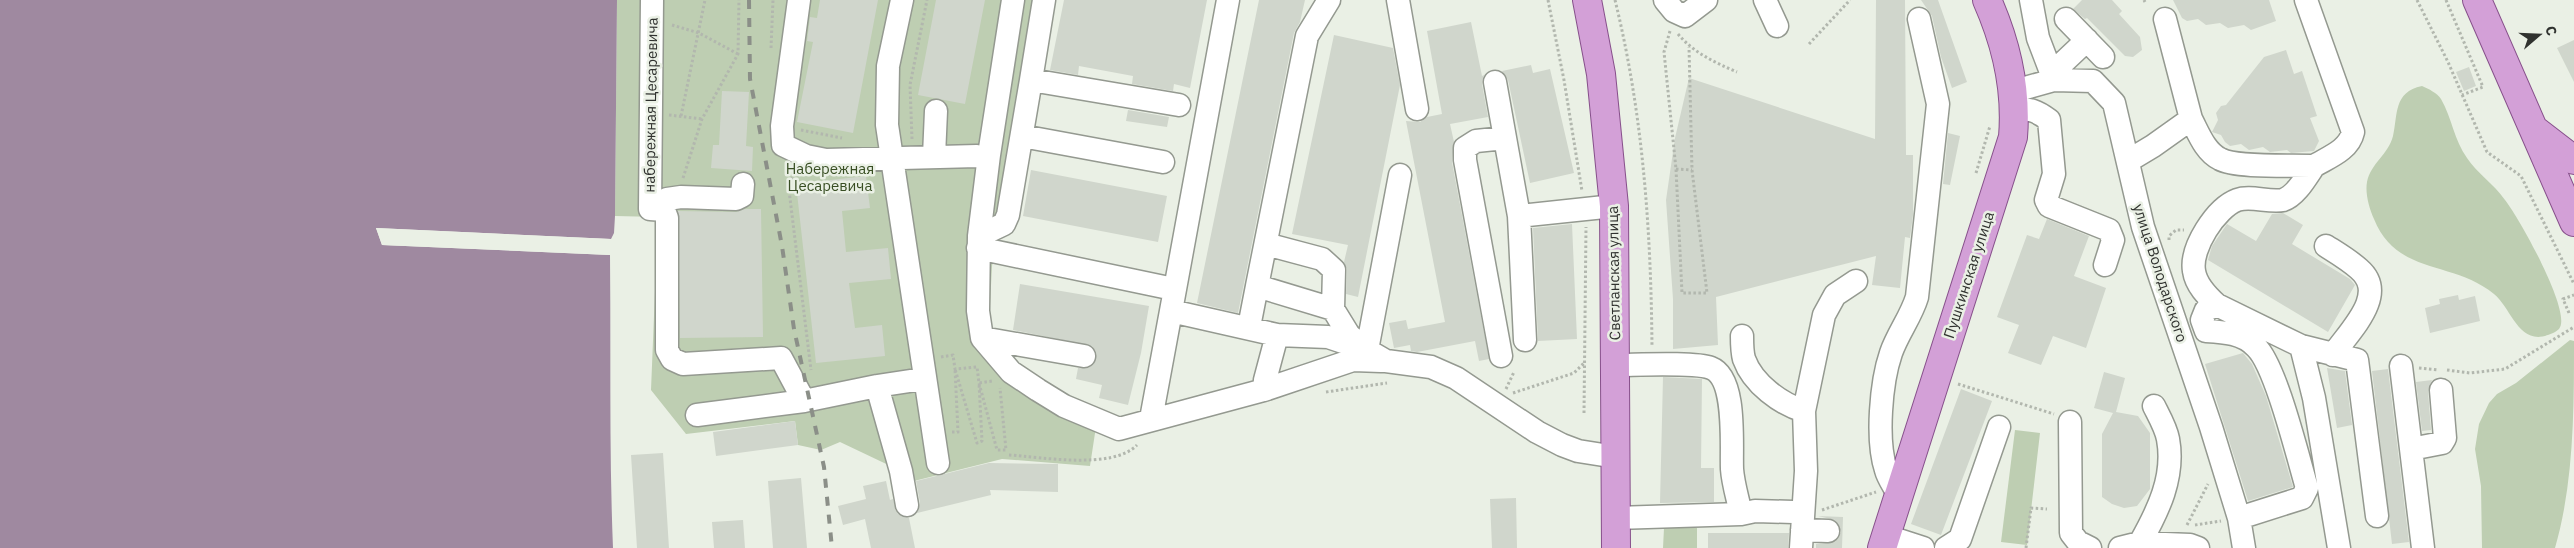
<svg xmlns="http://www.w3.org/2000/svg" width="2574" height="548" viewBox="0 0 2574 548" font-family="'IBM Plex Sans',sans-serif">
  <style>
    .green { fill: #beceb2 }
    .water { fill: #9f89a0 }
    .pier { fill: #eaf0e5 }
    .building { fill: #d0d6cc }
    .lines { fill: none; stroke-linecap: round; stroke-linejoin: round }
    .minor-casing { stroke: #949990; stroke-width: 25 }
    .major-casing { stroke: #87508b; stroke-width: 30 }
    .path { stroke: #b2b7ae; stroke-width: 3; stroke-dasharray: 2.5 2.5; stroke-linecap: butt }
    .minor { stroke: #fff; stroke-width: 22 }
    .major { stroke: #d3a0d7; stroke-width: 28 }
    .rail { stroke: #8b8f88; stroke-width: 4; stroke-dasharray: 9 9; stroke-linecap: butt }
    .labels { text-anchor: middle; stroke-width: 5; stroke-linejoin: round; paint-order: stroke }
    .street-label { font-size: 15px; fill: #30322f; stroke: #eaf0e5 }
    .park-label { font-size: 15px; fill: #384e23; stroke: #eaf0e5 }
  </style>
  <rect width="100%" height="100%" fill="#eaf0e5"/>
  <path class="green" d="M617,0h421l-22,150 -24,116 -4,78 109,76 -7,46 -88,-7 -88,22 -13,-10 -61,-29 -19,8 -23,-5 -3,-24 -109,13 -35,-44 7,-173 -43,-1z
    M2422,86c7,3 15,7 19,13 11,19 13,41 26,59 10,15 27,26 38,42 13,16 68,113 54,129 -4,4 -9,5 -14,7 -27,7 -34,-28 -51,-42 -41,-34 -97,-18 -120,-75 -5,-11 -9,-26 -7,-37 4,-19 21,-27 26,-46 5,-21 0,-44 29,-50z
    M2570,340l4,1c0,69 0,141 -19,207h-73l-1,-62 -6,-37 4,-25 10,-21 8,-9 19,-11z
    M2015,430l25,3 -13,112 -26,-3z
    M1664,528h33v20h-34z"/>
  <path class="water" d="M0,0h617l-2,216 -1,17 -3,6 -235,-11 6,17 228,10c1,98 -1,195 3,293h-613z"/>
  <path class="pier" d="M376,228l235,11v2l-232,-10 5,11 226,11v2l-228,-10z"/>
  <path class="building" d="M820,0h58l-25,133 -56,-11 16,-80 -6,-1 3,-24 7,1z
    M936,0h49l-20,104 -47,-9z
    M1064,0h143l-17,88 -16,-4 -1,7 -41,-7 1,-8 -54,-10 -1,9 -28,-5z
    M1259,0h46l-5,22 -6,11 -56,280 -41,-10z
    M1876,0h29l1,155h7v60l-3,23 -5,-1 -5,51 -28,-3 4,-29 -160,41 2,48 -45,4v-50l-7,-99 9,-62 14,-60 186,61z
    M1921,0h17l29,82 -15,6 -11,-31 -9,-41z
    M2082,0h30l10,11 -3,3 21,23 2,13 -9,7 -8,-1 -38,-38 -2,1 -12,-10z
    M2173,0h96l7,21 -25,9 -7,-5 -16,3 -8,-5 -14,2 -8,-6 -11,2 -5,-3z
    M1471,22l11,54 2,-1 -2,9 6,33 -38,7 4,18 -2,20 37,197 -10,2 -4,-20 -58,11 -6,-1 -1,-6 -16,3 -5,-25 17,-3 2,9 37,-7 -39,-201 14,1 7,-5 15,-3 -15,-83z
    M1334,35l59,13 7,37 -42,212 -12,-3 1,-24 -3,-8 4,-17 -56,-11z
    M2574,40v42l-17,-34z
    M2286,50l8,24 8,-3 15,45 -7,2 9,23 -5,10 -23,2 -4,-3 -17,2 -7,-5 -14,3 -8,-6 -11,2 -5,-4 -4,-7 -9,-3 6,-12 -2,-7 5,-7 5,-1 38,-48z
    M1531,65l2,8 17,-4 24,104 -44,10 -22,-103 -6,-9z
    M2469,67l7,19 -12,5 -8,-19z
    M722,91l27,1 -3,54 7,1 -1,24 -41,-3 2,-23h6z
    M1128,110l41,7 -2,10 -41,-6z
    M1948,133l12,3 -10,49 -7,-1z
    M1031,170l136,26 -9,46 -135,-26z
    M866,176l4,32 -28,3 4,41 42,-4 3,31 -42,4 6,45 27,-3 3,31 -69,7 -20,-179z
    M745,209h16l2,128 -83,1 -2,-127 58,1z
    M2283,213l20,12 -11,19 58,35 5,6 -27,47 -120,-72 4,-14 15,-22 29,17 16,-27z
    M2047,219l42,17 -15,40 32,12 -20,60 -33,-12 -12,29 -33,-12 11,-28 -22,-8 30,-82 12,4z
    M1572,224l5,115 -39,2 -5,-113z
    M1020,284l129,22 -8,47 -13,52 -29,-7 3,-13 -26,-6 2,-11h10l6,-4 2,-12 -4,-6 -79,-16z
    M2458,295l1,5 16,-4 5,25 -50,12 -5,-25 15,-4 -1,-5z
    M2243,353l9,11 14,32 27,91 -45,14 -43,-137z
    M2327,368l18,3 7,54 -15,3z
    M2388,369l21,173 -17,2 -20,-173z
    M2104,372l21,6 -9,34 22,4 12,17v56l-13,17 -13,2 -12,-4 -10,-7v-63l11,-21 -19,-5z
    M1663,377l39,2 -1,89h13v34l-54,1z
    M2432,380l-4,11 3,39 -9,1 -6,-49z
    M1961,389l31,12 -51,134 -30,-11z
    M795,421l3,24 -82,11 -3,-24z
    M663,453l6,95h-32l-6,-93z
    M989,463l69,1v28l-68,-2 1,5 -74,18 3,-10 -4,-22z
    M801,478l6,70h-34l-5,-67z
    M886,481l4,19 3,-1 4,14 12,5 6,30h-44l-6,-29 -22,6 -5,-19 28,-7 -3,-13z
    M1516,498l1,50h-25l-2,-49z
    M1818,516l25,1 -1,31h-26v-4l19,-2 6,-10 -6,-12z
    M743,520l2,28h-31l-2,-26z
    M1708,533h81l-1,15h-80z"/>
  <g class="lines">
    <defs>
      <path id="minor" d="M799,0l-17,126 1,19 23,11 20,4 151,-4
        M902,0l-14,66 -1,59 51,338
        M1013,0l-24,155 -10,81 -1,75 4,27 29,34 27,18 26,16 55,23 145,-39 1,-10 12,-45
        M1228,0l-57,311 106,24 51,2 39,13 19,11 45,6 25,11 81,54 25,13 16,6 38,6
        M1329,0l-22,36 -50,250 76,23 16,26 15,13
        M1398,0l19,109
        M1665,0l9,11 11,5 21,-16
        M1765,0l12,26
        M2031,0l7,38 16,42
        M2306,0l47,132c-4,18 -24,25 -39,34
        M2066,19l37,38
        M2165,19l26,100
        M2052,73l35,-33
        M1031,80l13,-80
        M1495,82l24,134 95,-10
        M2014,91l40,-11 39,1 21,22 29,124 68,200 28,91 5,30
        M2015,110c15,-2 22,1 34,10l5,54 -8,26 3,6 60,24 4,10 -8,25
        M1022,136l141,26
        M934,156l2,-45
        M2128,161l25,-15 38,-27c7,13 14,33 29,40 16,9 73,6 94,7 -7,10 -18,30 -31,34 -14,3 -32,-5 -46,0 -21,8 -47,48 -43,71 2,14 13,25 23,34
        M743,184l-1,12 -6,3 -55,-2 -14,2 -17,10 14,1 3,8v132l5,9 11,5 98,-6 23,43 73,-15 46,-7
        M650,209l2,-209
        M1519,216l6,124
        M979,236l25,-12 4,-9 23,-135 148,25
        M1266,244l56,15 12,11 -1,39
        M2326,246c11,7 23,14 33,23 30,26 -10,62 -26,86
        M978,248l186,39
        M1249,327l8,-41
        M1742,336c0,7 0,16 2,23 9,25 37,45 60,52
        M982,338l102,18
        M2301,346l13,52 25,150
        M1367,350l33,-175
        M1501,356l-36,-196v-12l11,-7 29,-3
        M1615,365c21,0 80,-3 96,3 26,10 20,77 21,101 1,15 6,30 9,45l-125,4
        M2401,366l22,182
        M877,386l24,85 6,34
        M1264,390l89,-30 28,1
        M697,415l107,-14
        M1151,419l20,-108
        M2070,422l1,111 7,9 12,6
        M2411,449l31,-6 3,-5 -4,-48
        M1898,494c-4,-8 -10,-16 -12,-24 -10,-30 -5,-88 5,-117 7,-20 20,-36 26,-56l21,-193 -19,-85
        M1741,514l14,-3 38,1
        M2239,518l63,-20 5,-10c-9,-30 -31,-122 -51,-141 -13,-14 -32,-15 -50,-16l-4,-11 4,-10 11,-5 84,41 56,14 20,156
        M1802,530l26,1
        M1886,536l37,12
        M2140,543c18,-32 35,-66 28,-104 -2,-11 -9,-23 -14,-33
        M1801,548l5,-77 -2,-60 20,-96 11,-20 21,-14
        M1946,548l14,-9 39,-112
        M2120,548l20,-5 50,2 8,3"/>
      <path id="major" d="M1587,0l14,74 13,132 2,342
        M2477,0l97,222
        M2536,131l38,29
        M1882,548l131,-411c4,-48 -6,-92 -26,-137"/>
    </defs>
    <use href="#minor" class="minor-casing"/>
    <use href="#major" class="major-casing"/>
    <path class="path" d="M1548,0l16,80 18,111
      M1615,0c28,114 36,230 37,347
      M2144,0l1,2
      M2417,0l31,62 39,90 34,24 53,108
      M2446,0l37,87 -21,8
      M672,25l27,8 39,21
      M1670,31l-6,21 12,117 6,124h25l-15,-123 -3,-123
      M1678,34c16,19 36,28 59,38
      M1809,44l41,-44
      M771,48l2,-48
      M669,115l33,4
      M681,116l24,-116
      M801,130l41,8
      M912,139l-2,-54 17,-85
      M1676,169l16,1
      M1976,173l14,-47
      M796,174l-8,8 23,188
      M683,178l19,-59 36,-65 1,-54
      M2169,240v-4l7,-6h8
      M2569,313l-6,-14 11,-4
      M941,357l12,-2 2,14 22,-2 2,16 13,-2
      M2419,368l19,2
      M2447,370l23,3 35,-4 69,-42
      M1958,384l96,30
      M1506,389l8,-17
      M1326,392l61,-9
      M1513,393l61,-20 10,-10
      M1584,413l2,-186
      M952,432h6l-3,-63 22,74 5,-2 -3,-58 18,67h9l-6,-62
      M1009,455c32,2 104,15 128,-10
      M1822,510l54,-18
      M2187,525l21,-41
      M2195,525l26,-4
      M2026,548l5,-40 16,1"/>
    <use href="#minor" class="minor"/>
    <use href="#major" class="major"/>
    <path class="rail" d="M749,0l1,79 32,167 12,83 30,138 8,81"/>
  </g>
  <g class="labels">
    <g class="street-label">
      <text transform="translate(651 105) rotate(-89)" y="5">набережная Цесаревича</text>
      <text transform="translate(1614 273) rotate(-91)" y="5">Светланская улица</text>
      <text transform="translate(2160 273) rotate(72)" y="5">улица Володарского</text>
      <text transform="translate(1969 275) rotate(-72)" y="5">Пушкинская улица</text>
    </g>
    <g class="park-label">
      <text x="830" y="174">Набережная<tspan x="830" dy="17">Цесаревича</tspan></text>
    </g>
  </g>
  <g transform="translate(2539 35) rotate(71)" stroke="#eaf0e5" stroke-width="4" paint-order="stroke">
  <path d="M0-4L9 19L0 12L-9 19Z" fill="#30322f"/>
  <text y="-8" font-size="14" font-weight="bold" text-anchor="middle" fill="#30322f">С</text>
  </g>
</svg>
